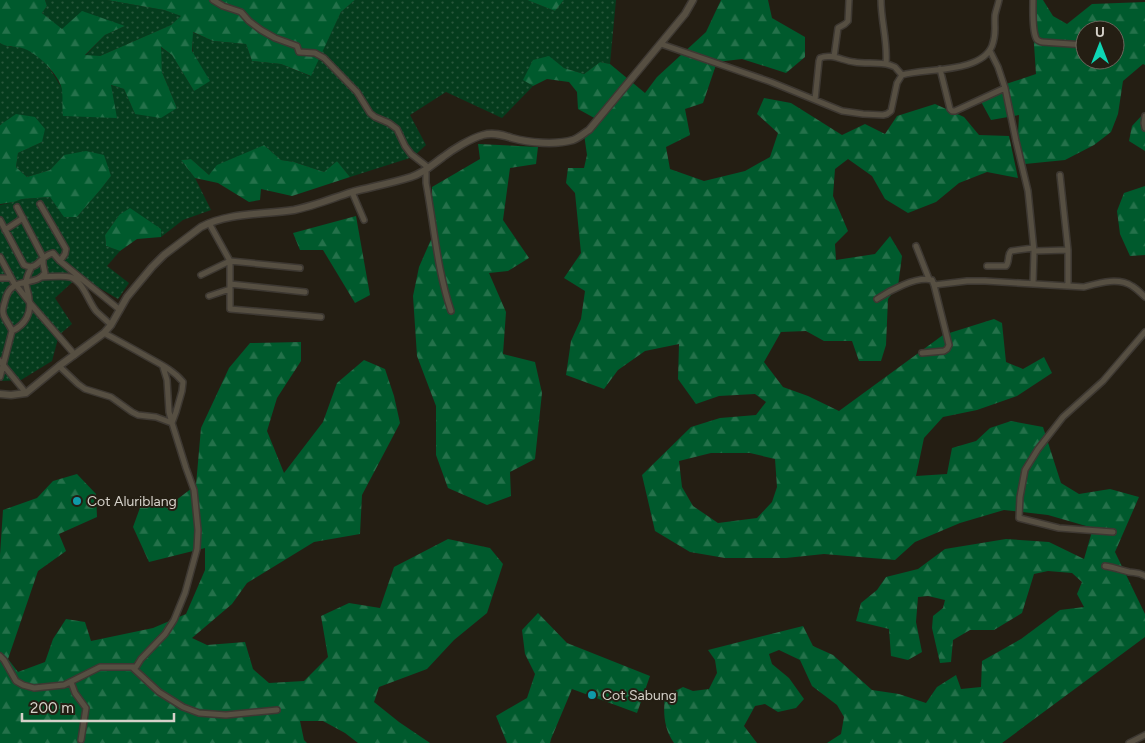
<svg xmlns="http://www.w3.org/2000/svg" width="1145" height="743" viewBox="0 0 1145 743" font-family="Figtree,sans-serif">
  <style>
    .grass { fill: url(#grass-dots) }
    .forest { fill: url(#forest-firs); fill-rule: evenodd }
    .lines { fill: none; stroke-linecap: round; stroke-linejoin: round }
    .minor-casing { stroke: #3d3832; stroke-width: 8 }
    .tertiary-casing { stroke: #3d3832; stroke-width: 9 }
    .minor { stroke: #564f42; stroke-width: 5 }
    .tertiary { stroke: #564f42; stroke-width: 6 }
    .culture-dot { fill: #0f9aa8; stroke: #241e13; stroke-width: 2 }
    .labels { text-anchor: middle; stroke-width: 4; stroke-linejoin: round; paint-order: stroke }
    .poi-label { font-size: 14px; fill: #d5d1c9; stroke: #241e13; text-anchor: start }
  </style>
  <defs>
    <pattern id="grass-dots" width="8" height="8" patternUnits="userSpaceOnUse" patternTransform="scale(1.25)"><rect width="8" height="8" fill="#053c1d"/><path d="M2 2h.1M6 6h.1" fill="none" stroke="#29573c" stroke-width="1.8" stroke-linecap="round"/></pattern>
    <pattern id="forest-firs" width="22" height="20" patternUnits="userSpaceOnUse" patternTransform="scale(1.25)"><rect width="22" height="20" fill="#005a2d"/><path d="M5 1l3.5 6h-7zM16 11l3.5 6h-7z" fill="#24714a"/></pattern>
  </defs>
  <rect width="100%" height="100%" fill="#241e13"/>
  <path class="grass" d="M45,0h62l57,10 18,6 -11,9 -71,31h-15l20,-21 20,-9 -63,4 -20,-17 5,-7z
    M355,0h172l28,11 9,-11h52l-6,64 -10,-2 -16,12 -20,-6 -15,-11 -25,23 9,6 -31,32 -56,-26 -36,23 16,30 -13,12 -63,20 -13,-16 -13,11 -30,-10 -13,-2 -17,-15 -21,10 -34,20 -18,-16 -10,1 14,18 16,32 -28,10 -22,17v-8l-42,-14 -14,20 1,11 14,5 -13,15 22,17 -11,16 -39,-23 -24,22 17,26 -13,11 -7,26 -31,19 -21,1v-176l14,-3 8,-3 28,-2 6,7 21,13 24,-28 10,-13 -47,-21 -14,15 -23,7 -11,-10 2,-14 24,-11 -41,-18 -1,1v-82c7,5 15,3 23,5 19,5 29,24 39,40l48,-3 14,4 11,25 42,-6 -15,-36 -2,-25 12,8 22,36 -2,-59 21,9 33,3 6,17 29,3 29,12 31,-64z"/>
  <path class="forest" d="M0,0h45l2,6 -5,7 20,16 20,-18 43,15 -20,9 -20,20 15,1 71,-31 10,-9 -17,-6 -57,-10h248l-14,12 -30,64 -30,-12 -29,-3 -6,-17 -33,-3 -20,-9 -1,19 18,30 -16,10 -22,-36 -11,-8 1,25 15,36 -16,10 -26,-4 -11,-25 -13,-4 6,33 -54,-2c-1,-8 0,-18 -1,-27 -3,-14 -25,-37 -40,-41 -8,-2 -15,0 -22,-5z
    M527,0h37l-9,11z
    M721,0h47l4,18 33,19v20l-19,16 -44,-14 -25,3 -14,41 -18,6 5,26 -24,12 4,22 34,12 41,-10 25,-14 8,-24 -21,-19 7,-16 27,5 51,32 23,-11 20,10 12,-18 38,-12 29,13 15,18 30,1 9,42 -31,-6 -28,11 -23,19 -28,11 -23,-14 -13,-23 -24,-17 -13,10 -2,27 15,35 -13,13 1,16 39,-6 15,-18 12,20 -4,30 -10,13 -2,46 -5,16h-22l-7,-20h-28l-18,-10 -25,1 -17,30 19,25 25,9 31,15 104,-76 51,-16 8,4 4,39 17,7 21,-12 8,16 -35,23 -40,14 -34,7 -19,21 -8,38 31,-2 5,-26 24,-7 14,-13 21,-7 32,6 18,56 18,11 31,-5 29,8 -24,55 30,62v23l-143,106h-175l14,-9 3,-17 -7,-12 -25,-19 -12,-26 -21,-10 -10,4 3,10 17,14 15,21 -8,9 -18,4 -13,-8 -10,2 -11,20 13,17h-83c-10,-14 -11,-30 -9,-47l18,-9 10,4 16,-2 8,-16 -2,-13 -7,-10 95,-24 10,20 20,9 39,35 27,4 27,9 11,-16 19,-12 5,14 20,-2 1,-26 39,-22 39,-29 24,-3 -7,-13 5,-12 -10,-9 -24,-2 -14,3 -12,39 -28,17h-24l-17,10 -2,22 -11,1 -8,-35 1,-12 10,-8 2,-8 -17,-4 -10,1 -2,25 6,30 -14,8 -17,-4 -2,-27 -33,-8 5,-18 16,-13 9,-13 32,-8 27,-20 61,-10 43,3 35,17 9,-31 -45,-13 -44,-5 -44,13 -45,19 -20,18 -71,-6 -38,4h-61l-35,-6 -35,-21 -13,-56 49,-48 29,-9 36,-3 10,-13 -11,-8 -36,2 -23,8 -18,-25 1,-35 -34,7 -27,19 -14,19 -38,-14 5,-34 10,-22 4,-28 -21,-13 17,-25 -6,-60 -9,-10 2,-15h16l3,-13 -3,-21 14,-14 -20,-11 -1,-17 -8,-10 -22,-3 -14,7 -10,-6 10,-20 16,-4 15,12 20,6 16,-12 10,2 35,29 12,-16 49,-45zM711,453h39l25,6 2,28 -5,15 -15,16 -39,5 -25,-17 -11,-19 -3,-26z
    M1031,0h12l10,16 14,8 25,-20 53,-2v63l-2,-1 -20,17 -5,33 -7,18 -17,13 -29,15 -40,4 -7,-29 1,-20 -28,5 -12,-22 27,-14 30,-10zM1085,30h30v30h-30z
    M1145,112v39l-16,-10 3,-15z
    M16,114l19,3 10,12 -3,13 -24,11 -2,14 11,10 23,-7 14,-15 22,-4 18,4 7,21 -10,13 -24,28h-13l-14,-20 -28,2 -8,3 -14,2v-79z
    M478,144l60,3 -2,17 -26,4 -7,52 26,38 -21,13 -19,2 17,39 -3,42 32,8 7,31 -7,66 -25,13 1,24 -24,9 -39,-17 -12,-33v-49l-19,-50 -4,-60 6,-29 14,-32 -1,-48 48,-28z
    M264,145l17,15 13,2 30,10 13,-11 13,16 -58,19 -31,-7 -1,11 -11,2 -31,-19 -23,-5 -14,-18 10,-1 18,16 8,-10z
    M1145,186v69l-15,1 -10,-22 -3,-23 7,-18z
    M130,208l31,21v8l-24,2 -17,12 -14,-5 -1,-11 14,-20z
    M356,216l14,79 -15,8 -32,-53h-23l-7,-17z
    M301,342v19l-24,37 -10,33 17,42 39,-51 14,-39 27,-23 21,9 9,27 6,27 -38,72 -2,39 -46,8 -67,41 -15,21 -40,34 15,7 38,-3 8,27 16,14 35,-2 24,-24 -7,-41 28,-13 31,5 14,-41 54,-28 42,9 13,16 -16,49 -33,27 -27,29 -48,18 -5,15 25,20 31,21h-72l-13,-10 -22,-12h-23l4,19 3,3h-307v-188l3,-45 34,-12 16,-17 24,-7 19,20 1,23 -38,17 7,17 -28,20 -30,88 10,13 27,-10 8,-23 13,-20 19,3 6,19 62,-13 33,-14 19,-44v-22l-56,14 -16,-35 8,-22 34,-4 21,-16 5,-57 28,-60 21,-25z
    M538,613l29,30 83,33 -13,37 -65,-24 -21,50 -1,4h-43l-11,-27 31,-18 8,-24 -10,-20 -3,-24z"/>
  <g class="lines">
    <defs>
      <path id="minor" d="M213,0l10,6 18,6 8,9 12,9 14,8 22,8 2,6 16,1 9,5 33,34 13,21 5,4 14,6 8,6 8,17 6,8 18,14
        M881,0c0,22 7,42 5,64
        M1033,0c0,9 -1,29 3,38 1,3 3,3 6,4l43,3
        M661,44l110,38 71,29 21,3 20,1 4,-1 4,-3 6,-28 5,-8c24,-7 79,-2 90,-29 5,-13 2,-18 3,-31 1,-5 3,-10 4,-15
        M990,51l8,16 7,21 11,53 12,50 6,60
        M834,57l4,-29 7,-4 3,-3 1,-21
        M940,69l10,40 2,2h3l50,-23
        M815,100l4,-39 1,-3c11,-5 23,3 34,4 12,2 24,0 36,3l5,2 7,8
        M1145,116l-1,7 1,5
        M426,170v13c8,42 11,87 25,128
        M1060,175l8,75v36
        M352,192l12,28
        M40,204l26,45 -1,5 -5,7
        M0,220l24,45c14,7 15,-9 29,-12l7,8 60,49
        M209,223l21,38 70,7
        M5,230l18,-12
        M916,246l13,33
        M0,257l15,28
        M987,266h19c4,-5 1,-11 5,-15l22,-3
        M201,275l29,-14v48l91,8
        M41,277c9,0 20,-2 29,0 13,4 18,24 26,34 5,5 10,9 15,14
        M0,278h11
        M230,284l75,8
        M1033,284l1,-33 34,-1
        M16,285l14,18 45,52
        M209,296l21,-7
        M877,299c12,-8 39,-23 55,-19l2,5 33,-4h18l99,6c15,-4 34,-10 48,-1 5,3 9,7 13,11
        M12,331c13,-6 20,-18 17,-32 0,-5 -3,-11 -3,-16 0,-5 3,-11 5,-15
        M922,353l22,-2 3,-2 2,-4 -15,-60
        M0,361l26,32
        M59,366l19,18 7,5 26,8 21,15 6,3 18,2 16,6
        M163,367l4,13 2,32 3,11
        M0,377l12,-46c-2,-6 -8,-12 -9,-18 -1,-4 1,-8 2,-12 6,-27 30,-13 40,-28l-2,-9v-7l-26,-50
        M1113,532l-54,-4 -40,-10 1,-21 5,-27 13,-21 25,-32 40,-36 42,-49
        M1105,566c8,1 16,4 24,6 6,1 10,0 16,4
        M0,656l4,4 12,21 7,4 11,3 30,-3 36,-18h36l5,-8 24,-25 9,-14 11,-27 12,-44 1,-19 -4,-40 -8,-22 -14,-45 4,-11 6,-21 1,-9c-8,-10 -19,-16 -30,-22 -16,-9 -32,-18 -49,-27
        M133,668l26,24 24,15 16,6 27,2 51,-5
        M71,682l4,11 11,15 -5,32
        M1129,743l16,-8"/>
      <path id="tertiary" d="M0,394l11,1 15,-2 33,-27 45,-33 7,-8 16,-28 25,-30 12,-12 37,-28c28,-15 62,-12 93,-17 20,-4 39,-12 58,-18 19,-5 40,-9 59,-15 13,-4 21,-12 32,-20 9,-7 28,-19 40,-22 10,-3 20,0 29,3 17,5 44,7 61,2 6,-2 11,-7 16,-10l96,-116 8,-14"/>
    </defs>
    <use href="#minor" class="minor-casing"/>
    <use href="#tertiary" class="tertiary-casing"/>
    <use href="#minor" class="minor"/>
    <use href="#tertiary" class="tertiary"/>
  </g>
  <g class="culture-dot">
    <circle cx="77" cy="501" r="5"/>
    <circle cx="592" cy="695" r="5"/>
  </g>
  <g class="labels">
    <g class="poi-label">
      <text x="87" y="506">Cot Aluriblang</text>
      <text x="602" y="700">Cot Sabung</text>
    </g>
  </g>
  <g transform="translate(1100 45)"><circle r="24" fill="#241e13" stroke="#6b665c"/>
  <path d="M0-4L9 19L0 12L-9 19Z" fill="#0ed5b4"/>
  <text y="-8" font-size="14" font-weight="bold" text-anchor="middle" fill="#d5d1c9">U</text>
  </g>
  <path d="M22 713v8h152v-8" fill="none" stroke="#d5d1c9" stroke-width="2.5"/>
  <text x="30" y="713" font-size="15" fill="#d5d1c9" stroke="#241e13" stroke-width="4" paint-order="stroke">200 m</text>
</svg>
